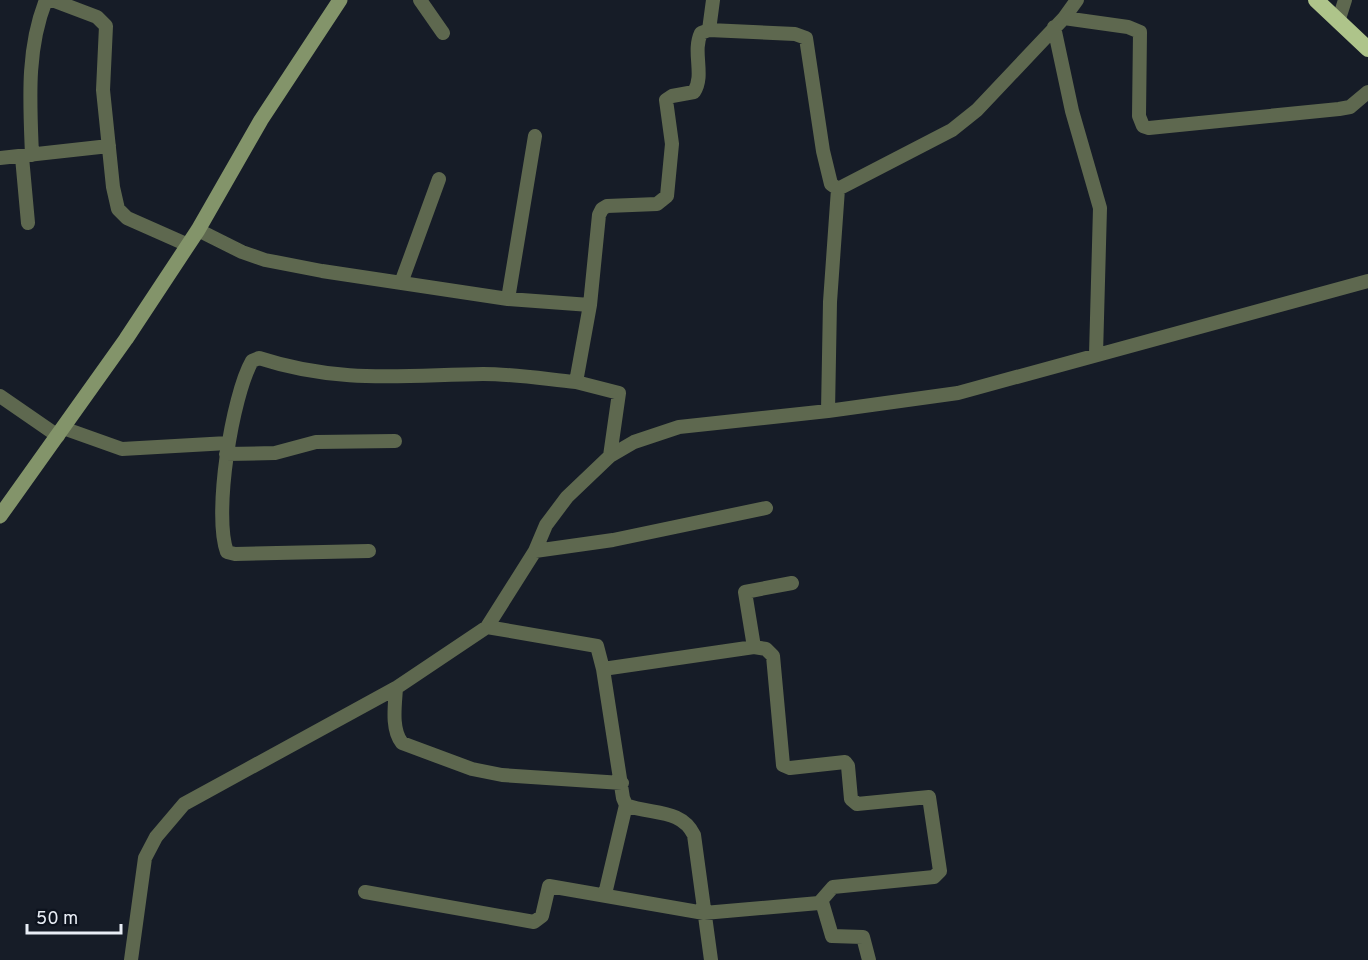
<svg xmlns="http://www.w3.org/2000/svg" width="1368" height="960" viewBox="0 0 1368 960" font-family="Overpass,sans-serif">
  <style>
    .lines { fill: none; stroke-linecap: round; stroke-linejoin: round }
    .minor { stroke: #5e684f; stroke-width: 14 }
    .secondary { stroke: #83946a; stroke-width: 15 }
    .trunk { stroke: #aec48a; stroke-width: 16 }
  </style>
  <rect width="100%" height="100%" fill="#161c27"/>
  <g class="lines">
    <path class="minor" d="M52,0l45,17 9,9 -3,64 10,97 5,22 9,9 61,27
      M420,0l23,33
      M1064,18l64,9 12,5 -1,84 4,10 6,2 190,-19 11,-2 18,-15
      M1338,22l7,-22
      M1054,27l18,84 28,97 -4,147
      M709,30l4,-30
      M32,155c-2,-52 -6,-105 14,-155
      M22,157l6,66
      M0,158l109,-12
      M198,230l44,22 23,8 57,11 186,28 82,6
      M401,283l38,-104
      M508,299l27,-163
      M0,396l58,40
      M828,411l2,-109 8,-113
      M63,428l59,21 106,-6
      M226,454l49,-1 41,-11 79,-1
      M610,456l9,-63 -43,-11 14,-77 9,-90 3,-6 5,-3 50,-2 10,-8 5,-52 -6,-44 6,-4 22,-4c11,-17 -2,-40 7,-59l8,-3 86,4 11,4 17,113 8,33 7,5 114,-59 25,-20 87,-92 13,-18
      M369,551l-134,3 -8,-2c-14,-37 5,-156 25,-191l7,-3c80,26 143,17 224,16 31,0 62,5 93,8
      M535,551l78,-11 153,-32
      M487,627l110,19 6,23 20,129 3,7c25,10 55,3 68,30l17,125
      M754,647l-9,-55 47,-9
      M396,688c-1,17 -5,41 6,55l70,26 30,6 120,8
      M365,892l169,30 8,-6 7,-30 155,27 115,-10 14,-16 101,-10 6,-6 -11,-74 -72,7 -6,-5 -3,-33 -3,-4 -55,6 -7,-3 -10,-109 -7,-7 -12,-2 -151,22
      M605,894l21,-89
      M822,902l10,34 31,1 6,23
      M131,960l14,-102 11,-21 28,-33 212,-116 91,-61 48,-76 11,-26 21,-28 43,-41 24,-14 45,-15 149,-16 130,-18 410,-112"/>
    <path class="secondary" d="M0,516l126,-177 72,-109 63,-110 79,-120"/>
    <path class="trunk" d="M1316,0l52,49"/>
  </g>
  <path d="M27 924v9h94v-9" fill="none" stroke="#e8edf5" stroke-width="3"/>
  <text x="36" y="924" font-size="18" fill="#e8edf5" stroke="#0d131e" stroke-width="4.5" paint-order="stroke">50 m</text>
</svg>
